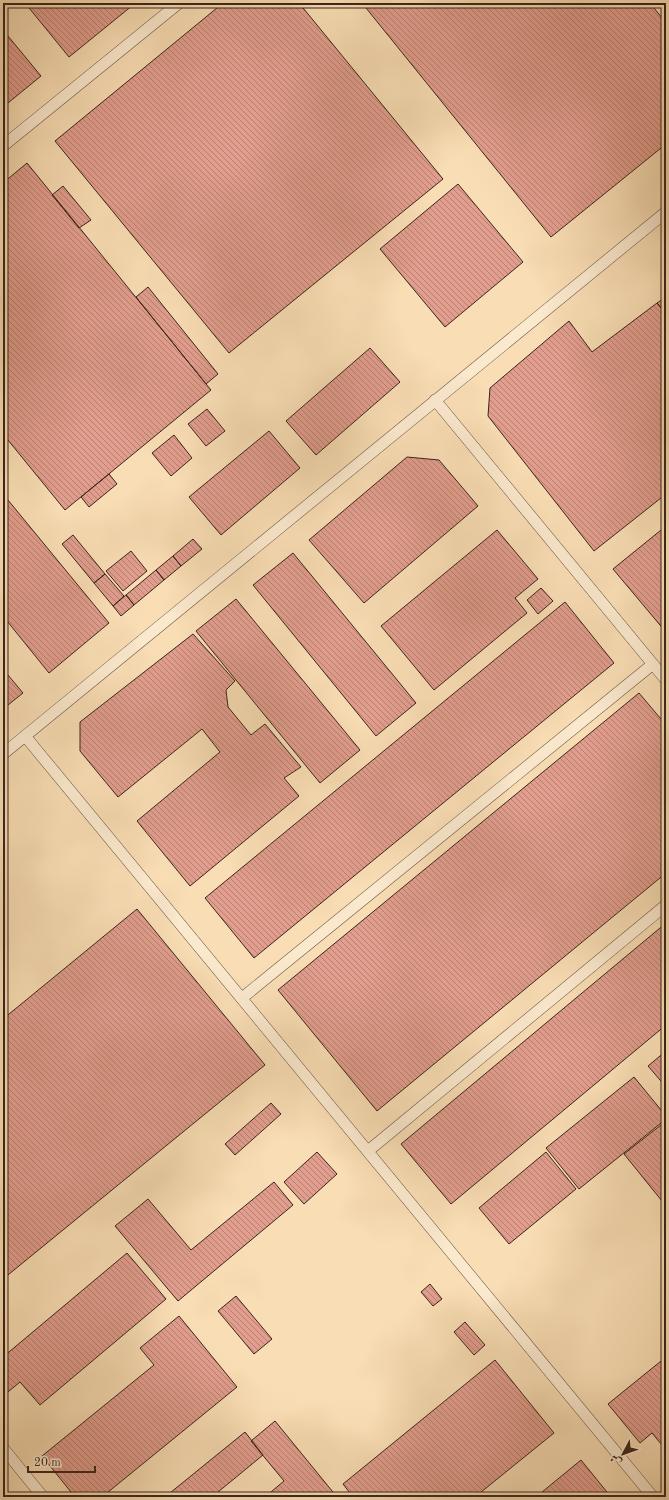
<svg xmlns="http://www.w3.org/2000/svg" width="669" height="1500" viewBox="0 0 669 1500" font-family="'Old Standard TT',Amiri,serif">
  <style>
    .building { fill: url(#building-back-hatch); stroke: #3a241b }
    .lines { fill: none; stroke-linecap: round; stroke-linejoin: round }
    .lane-casing { stroke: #6a5241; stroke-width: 12 }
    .lane { stroke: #fbe9ce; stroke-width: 11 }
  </style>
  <defs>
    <pattern id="building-back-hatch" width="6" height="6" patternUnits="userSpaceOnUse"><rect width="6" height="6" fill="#e19d8d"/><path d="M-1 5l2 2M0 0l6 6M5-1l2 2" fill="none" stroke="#b78072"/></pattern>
  </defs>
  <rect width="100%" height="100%" fill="#f9ddb4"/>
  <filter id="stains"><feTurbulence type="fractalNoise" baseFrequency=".005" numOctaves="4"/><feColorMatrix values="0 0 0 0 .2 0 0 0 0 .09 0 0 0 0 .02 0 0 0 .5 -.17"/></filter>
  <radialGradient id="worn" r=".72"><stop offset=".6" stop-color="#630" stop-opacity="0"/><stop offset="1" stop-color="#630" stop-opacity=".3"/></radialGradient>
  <path class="building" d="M25,3h106l2,2 -64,52z
    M223,3h76l144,176 -214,174 -174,-212z
    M362,3h288l16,20v121l-115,93z
    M3,30l38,46 -38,31z
    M27,163l184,227 -146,120 -62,-76v-251z
    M458,184l65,78 -78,65 -65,-78z
    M63,186l28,34 -12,8 -27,-33z
    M148,287l70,87 -12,10 -70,-87z
    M666,297v17l-9,-11z
    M657,303l9,11v180l-72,57 -106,-135 2,-28 79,-67 23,31z
    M370,348l30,34 -84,73 -30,-34z
    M207,409l18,22 -19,15 -18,-22z
    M269,431l31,37 -79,67 -32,-38z
    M174,435l18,23 -21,18 -19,-23z
    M407,457l32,3 39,46 -114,97 -55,-63z
    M109,474l8,10 -28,23 -8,-10z
    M3,494l106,129 -60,50 -46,-57z
    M666,526v104l-1,1 -52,-62z
    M497,530l41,49 -23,19 12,15 -93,77 -53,-64z
    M73,535l32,39 -11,9 -32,-39z
    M193,539l9,10 -21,17 -8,-10z
    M131,551l16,20 -24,20 -17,-20z
    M293,553l123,150 -40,33 -123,-151z
    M173,556l8,10 -17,14 -8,-10z
    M156,570l8,10 -30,25 -8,-10z
    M105,574l19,22 -11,10 -19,-23z
    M541,588l12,13 -15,13 -11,-14z
    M126,595l8,10 -13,11 -8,-10z
    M236,599l124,151 -40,33 -124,-152z
    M565,602l49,61 -360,295 -49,-60z
    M193,634l42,47 -9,9 2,17 23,28 14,-11 36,43 -17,11 15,18 -109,90 -53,-65 83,-69 -18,-23 -84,68 -38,-46v-29z
    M3,669l20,24 -20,16z
    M639,693l27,32v148l-289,238 -99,-121z
    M137,909l128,156 -262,214v-260z
    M666,923v102l-215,179 -50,-60z
    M666,1051v36l-18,-21z
    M634,1077l32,39v3l-87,70 -33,-41z
    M271,1103l10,11 -46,41 -10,-11z
    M666,1121v85l-42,-52z
    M317,1152l20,22 -33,30 -20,-22z
    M546,1152l30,37 -67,55 -30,-36z
    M274,1182l19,23 -115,96 -63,-75 33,-27 43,51z
    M127,1253l39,46 -126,106 -20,-23 -17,14v-39z
    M430,1284l12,15 -9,7 -12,-14z
    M236,1296l36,43 -18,15 -36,-43z
    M179,1316l58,71 -135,110h-27l-33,-41 112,-91 -14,-17z
    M465,1322l20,23 -11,10 -20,-23z
    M666,1357v93l-14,-17 -12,10 -32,-39z
    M495,1360l59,73 -79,64h-122l-10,-13z
    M275,1421l62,76h-72l19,-16 -33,-40z
    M245,1432l18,23 -51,42h-47z
    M581,1460l30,37h-75z"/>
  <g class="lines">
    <defs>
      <path id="lane" d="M3,146l176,-143
        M435,400l231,280
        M25,736l628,761
        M3,754l663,-542
        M242,998l411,-334
        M368,1151l298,-246
        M3,1448l40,49"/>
    </defs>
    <use href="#lane" class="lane-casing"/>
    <use href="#lane" class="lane"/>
  </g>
  <rect width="669" height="1500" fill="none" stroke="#f9ddb4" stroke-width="16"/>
  <rect x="4" y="4" width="661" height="1492" fill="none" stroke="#3a241b" stroke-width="2"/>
  <rect x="8" y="8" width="653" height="1484" fill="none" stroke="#3a241b"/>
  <g transform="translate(623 1454) rotate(229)" stroke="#fbe9ce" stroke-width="3" paint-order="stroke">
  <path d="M0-3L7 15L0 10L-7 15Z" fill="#3a241b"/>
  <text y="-6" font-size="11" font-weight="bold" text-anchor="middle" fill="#3a241b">ش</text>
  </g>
  <path d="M28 1466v6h67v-6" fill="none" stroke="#3a241b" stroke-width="2"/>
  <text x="34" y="1466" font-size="12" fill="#3a241b" stroke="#fbe9ce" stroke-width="3" paint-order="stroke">20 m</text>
  <rect width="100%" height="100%" filter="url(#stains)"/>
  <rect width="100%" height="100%" fill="url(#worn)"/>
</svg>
